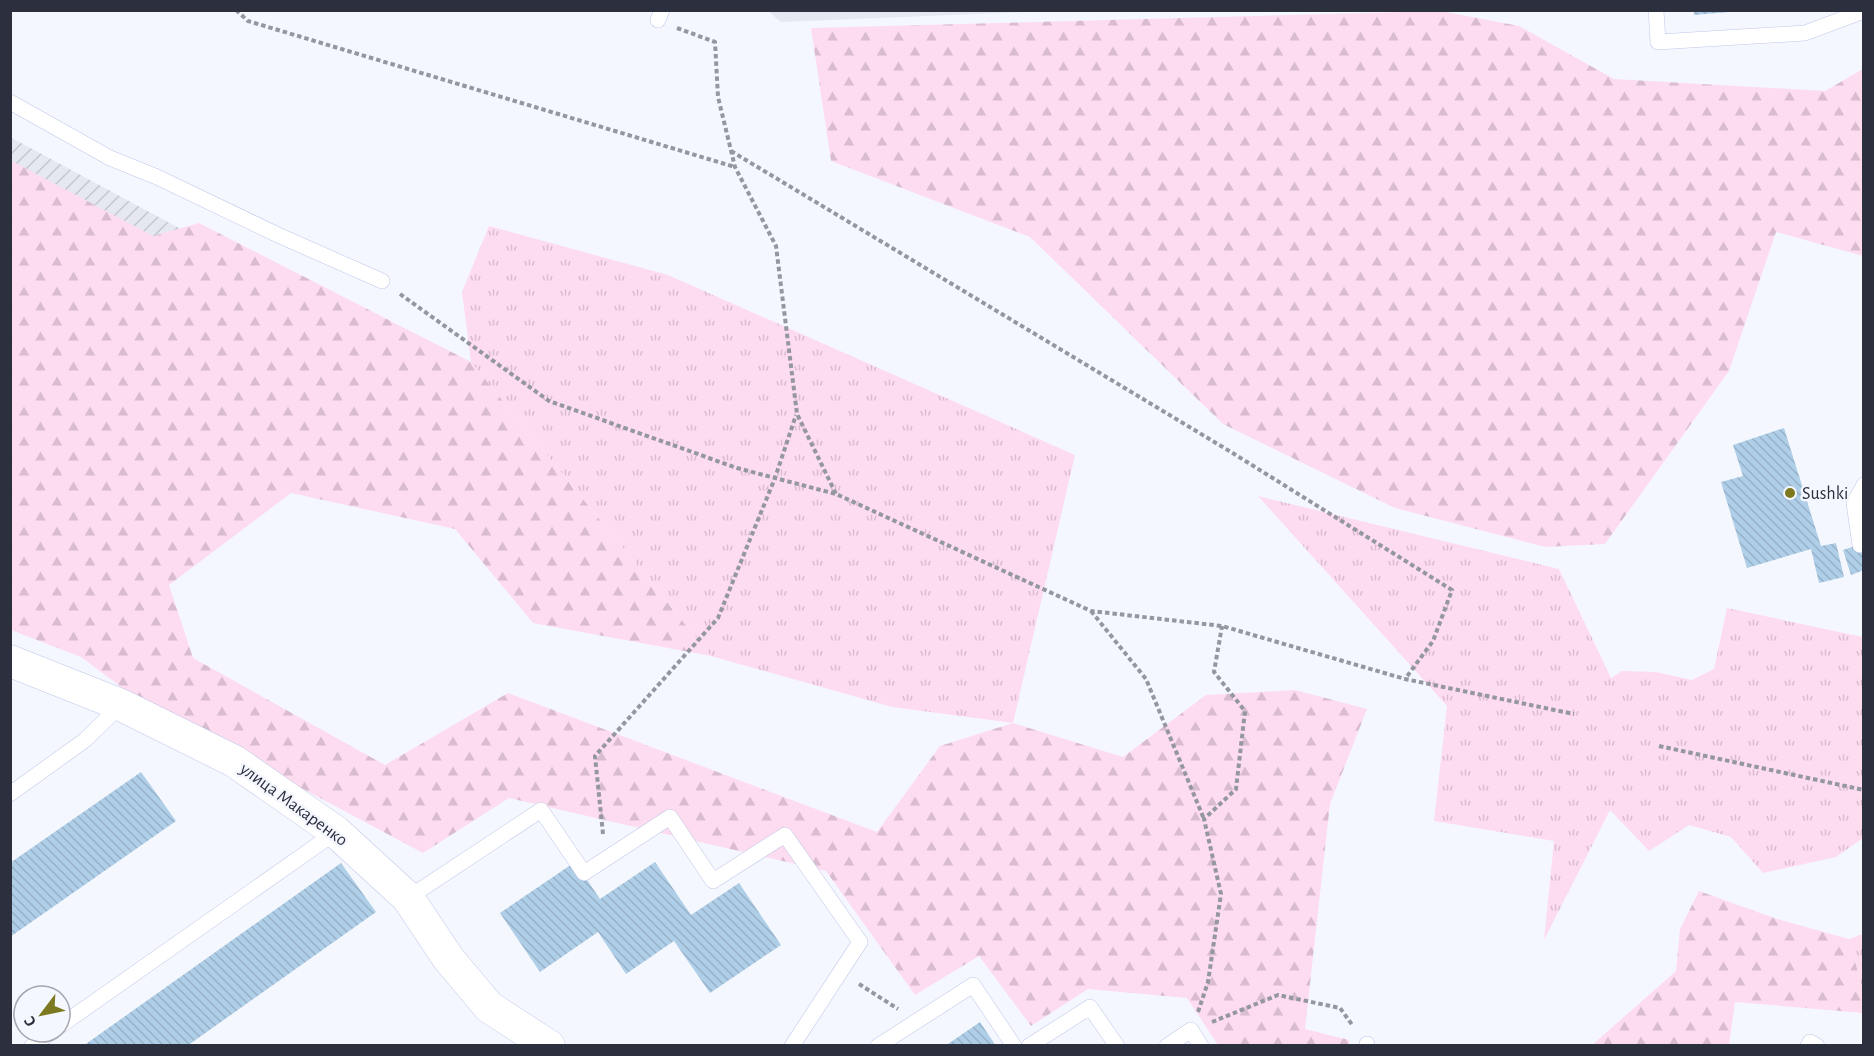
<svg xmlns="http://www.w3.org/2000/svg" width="1874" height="1056" viewBox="0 0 1874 1056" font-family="'Alegreya Sans',sans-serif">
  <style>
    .built { fill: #e6e8f1 }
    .industrial { fill: url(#industrial-furrows) }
    .grass { fill: url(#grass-tufts) }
    .forest { fill: url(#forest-firs) }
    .building { fill: url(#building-back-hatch) }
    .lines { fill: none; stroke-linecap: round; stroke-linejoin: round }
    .lane-casing { stroke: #bfc7e9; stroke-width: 16 }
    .street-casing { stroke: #bfc7e9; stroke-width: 33 }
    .path { stroke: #9496a1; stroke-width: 4; stroke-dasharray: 4.5 3; stroke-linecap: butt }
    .lane { stroke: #fff; stroke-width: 15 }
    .street { stroke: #fff; stroke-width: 32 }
    .poi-dot { fill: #7c7920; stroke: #f5f7fe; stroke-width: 2 }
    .labels { text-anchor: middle; stroke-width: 5; stroke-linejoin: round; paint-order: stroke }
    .poi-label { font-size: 18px; fill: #2c2f3d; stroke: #f5f7fe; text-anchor: start }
    .street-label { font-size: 18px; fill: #2c2f3d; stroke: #f5f7fe }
  </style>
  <defs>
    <pattern id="industrial-furrows" width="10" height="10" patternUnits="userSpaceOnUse" patternTransform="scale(1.5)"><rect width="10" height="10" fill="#e6e8f1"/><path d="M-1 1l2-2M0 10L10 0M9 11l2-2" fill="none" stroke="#c5c7d0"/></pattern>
    <pattern id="grass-tufts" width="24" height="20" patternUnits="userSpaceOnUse" patternTransform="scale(1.5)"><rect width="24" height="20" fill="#fddcef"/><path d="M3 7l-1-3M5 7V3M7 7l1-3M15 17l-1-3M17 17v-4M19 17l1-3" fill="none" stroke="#d9bdce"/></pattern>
    <pattern id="forest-firs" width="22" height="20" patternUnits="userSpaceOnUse" patternTransform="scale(1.5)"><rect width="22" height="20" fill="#fddcef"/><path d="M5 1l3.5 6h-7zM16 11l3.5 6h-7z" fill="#d9bdce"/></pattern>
    <pattern id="building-back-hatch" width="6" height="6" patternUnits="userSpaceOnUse" patternTransform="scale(1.5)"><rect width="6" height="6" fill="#afcfe8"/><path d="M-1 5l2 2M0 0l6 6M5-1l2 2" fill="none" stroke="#97b2c8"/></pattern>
  </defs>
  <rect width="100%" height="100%" fill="#f5f7fe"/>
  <path class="built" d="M768,11h282l-269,11z"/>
  <path class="industrial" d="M10,137l199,107 -15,26 -183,-99z"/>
  <path class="grass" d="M489,226l179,49 407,180 -62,268 -121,-16 -181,-51 -240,-294 -9,-70z
    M1258,496l301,73 52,109 11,-7 34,1 36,8 22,-11 13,-61 136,29v201l-27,19 -73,16 -32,-36 -42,-12 -40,26 -39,-41 -66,130 10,-99 -120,-20 13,-115z
    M1863,934v57l-14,-52z"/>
  <path class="forest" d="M1441,11l78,15 95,53 211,12 38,-22v187l-87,-24 -47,139 -124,173 -60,3 -150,-39 -172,-84 -193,-187 -199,-76 -20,-133z
    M10,160l143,76 46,-13 272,139 240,294 -178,-33 -78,-94 -164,-36 -122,92 24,73 192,107 123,-72 369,139 63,-86 73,-23 110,34 83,-62 89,-5 72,19 -37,95 -25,225 44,11v5h-131l-31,-47 -99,-9 -57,37 -52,-70 -64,39 -89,-124 -317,-73 -86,55 -279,-149 -63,-47 -70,-27z
    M1699,891l78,28 72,20 14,52v22l-128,-11 -6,43h-137l84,-74 4,-42z"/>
  <path class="building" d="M1694,10h35v2l-35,3z
    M1784,428l37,118 15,-3 8,34 -25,6 -8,-34 -64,19 -26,-86 22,-6 -10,-31z
    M1864,543v27l-13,5 -8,-25z
    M141,772l35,49 -166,116v-74z
    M575,862l25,37 55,-37 36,53 48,-32 42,62 -71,48 -36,-52 -48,33 -28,-42 -58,40 -40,-59z
    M341,863l35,49 -189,134h-104z
    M980,1022l16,24h-51z"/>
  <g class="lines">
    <defs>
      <path id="lane" d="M1656,10l2,32 147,-9 59,-22
        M658,20l4,-10
        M10,102l100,56 47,19 121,58 104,46
        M1860,545l-6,-42 10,-18
        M10,794l75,-54 36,-35
        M408,898l133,-88 43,63 86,-56 43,64 72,-46 75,107 -68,104
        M60,1026l276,-194
        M32,1046l19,-14
        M878,1046l95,-61 41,61
        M1029,1046l61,-39 27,39
        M1167,1046l24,-16 10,16
        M1367,1046v-2
        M1808,1046l2,-4 7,4"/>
      <path id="street" d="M10,661l111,44 113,56 102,71 72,66 40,60 41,49 60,39"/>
    </defs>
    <use href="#lane" class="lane-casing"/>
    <use href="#street" class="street-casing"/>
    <path class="path" d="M236,10l12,11 487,146
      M677,28l38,14 3,55 17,70 41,79 21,168 39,80
      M731,151l500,301 221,138 -19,51 -28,38
      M400,294l149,107 188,67 99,26 255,117 131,15 183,53 169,35
      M1091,611l55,68 58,140
      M1659,746l205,44
      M603,834l-8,-78 123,-138 57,-140 21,-63
      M859,984l39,25
      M1198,1012l10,-30 13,-88 -17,-75 32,-30 9,-78 -31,-39 8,-46
      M1212,1022l66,-27 62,13 13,18"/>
    <use href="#lane" class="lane"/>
    <use href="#street" class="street"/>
  </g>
  <circle class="poi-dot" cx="1790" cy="493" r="6"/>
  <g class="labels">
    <g class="poi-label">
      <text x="1802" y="499">Sushki</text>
    </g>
    <g class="street-label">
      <text transform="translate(294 804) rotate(36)" y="6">улица Макаренко</text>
    </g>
  </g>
  <rect width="1874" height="1056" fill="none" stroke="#2c2f3d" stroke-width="24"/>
  <g transform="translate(42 1014) rotate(238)"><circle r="28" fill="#f5f7fe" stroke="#a5a7b1" stroke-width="1.5"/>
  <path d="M0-4.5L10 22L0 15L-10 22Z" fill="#7c7920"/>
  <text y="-9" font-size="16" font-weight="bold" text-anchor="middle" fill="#2c2f3d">С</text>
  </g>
</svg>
